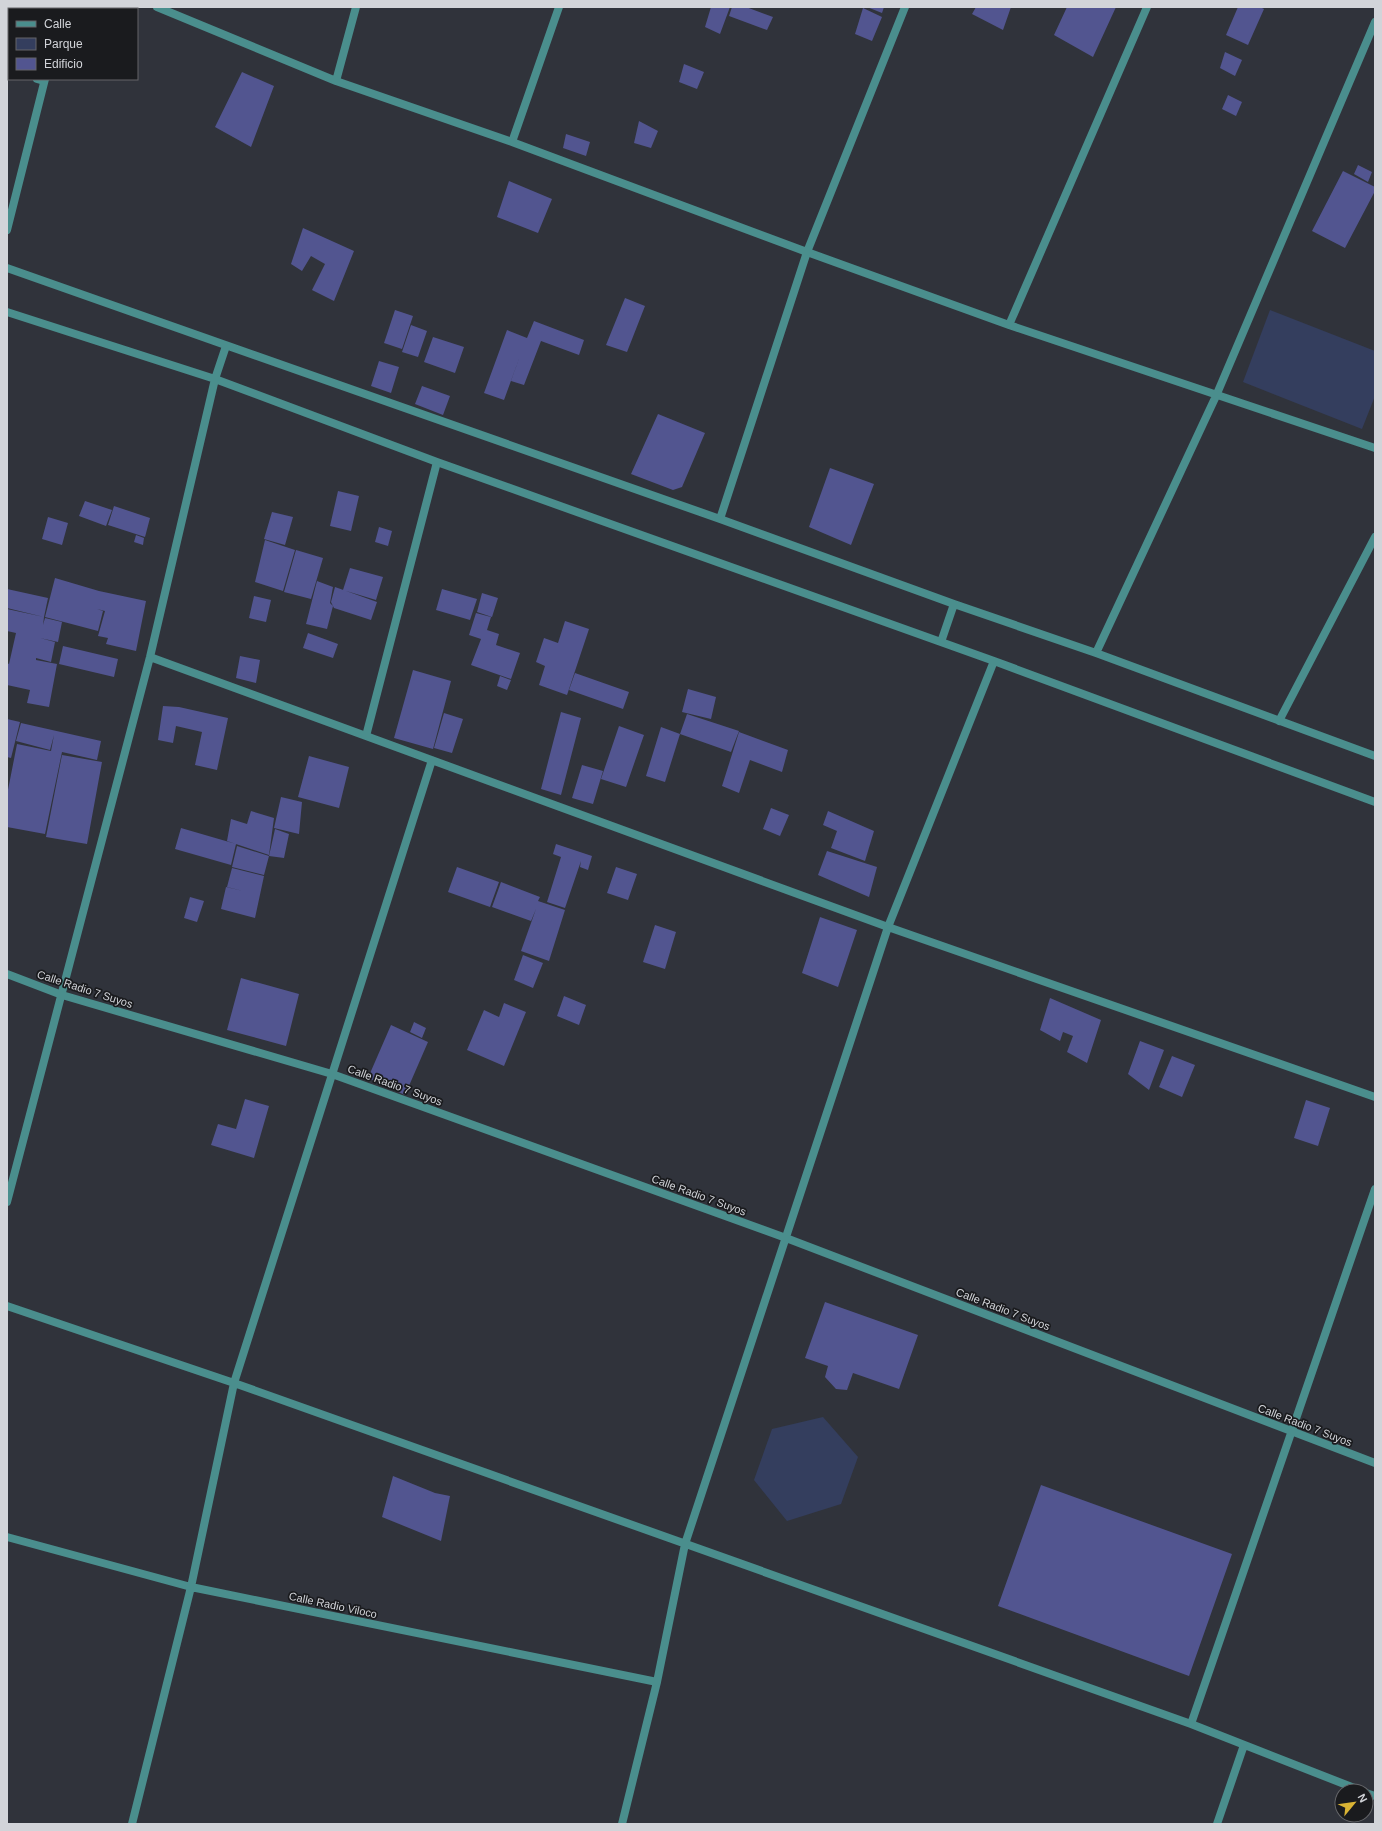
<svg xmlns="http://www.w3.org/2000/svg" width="1382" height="1831" viewBox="0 0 1382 1831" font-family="Helvetica,sans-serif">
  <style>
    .green { fill: #343e5e }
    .building { fill: #525590 }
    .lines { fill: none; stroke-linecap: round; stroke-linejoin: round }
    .minor { stroke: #4a8e8d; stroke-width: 8 }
    .tertiary { stroke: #4a8e8d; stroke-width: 8 }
    .labels { text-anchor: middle; stroke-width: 3.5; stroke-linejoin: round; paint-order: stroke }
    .street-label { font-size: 11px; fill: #d2d4d9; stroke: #1a1b1e }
  </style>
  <rect width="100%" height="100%" fill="#30333b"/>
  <path class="green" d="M1270,310l105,41v45l-13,33 -119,-47z
    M823,1417l35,40 -17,47 -54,17 -33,-41 18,-51z"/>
  <path class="building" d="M711,7h19l-10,27 -15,-7z
    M732,7h14l27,10 -6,13 -38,-14z
    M867,7h17l-2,6z
    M976,7h35l-8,23 -31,-16z
    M1067,7h49l-23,50 -39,-22z
    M1238,7h22l4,2 -16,36 -22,-10z
    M863,8l19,9 -10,24 -17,-7z
    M1225,52l17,8 -7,16 -15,-8z
    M684,64l20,8 -7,17 -18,-7z
    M242,72l32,14 -23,61 -36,-20z
    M1228,95l14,7 -6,14 -14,-7z
    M639,121l19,10 -7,17 -17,-5z
    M566,134l24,8 -4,14 -23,-8z
    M1358,165l14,7 -4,10 -14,-8z
    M1343,171l32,16v4l-30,57 -33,-17z
    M509,181l43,18 -14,34 -41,-16z
    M303,228l51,23 -20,50 -22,-11 13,-26 -14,-8 -9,15 -11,-7z
    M625,298l20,8 -18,46 -21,-7z
    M395,310l18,6 -11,33 -18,-6z
    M534,321l50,19 -5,15 -38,-14 -17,44 -13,-4 10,-28 -17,47 -20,-7 23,-63 20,8z
    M411,325l16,6 -9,26 -16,-5z
    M433,337l31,10 -9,26 -31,-11z
    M379,361l20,6 -8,26 -20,-7z
    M422,386l28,10 -7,19 -28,-11z
    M658,414l47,19 -23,54 -9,3 -42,-16z
    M830,468l44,16 -23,61 -42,-18z
    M338,491l21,5 -8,35 -21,-5z
    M85,501l27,9 -6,16 -27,-10z
    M114,506l36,12 -5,19 -37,-12z
    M272,512l21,5 -8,28 -21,-6z
    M48,517l20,6 -6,22 -20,-6z
    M379,527l13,4 -4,15 -13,-4z
    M136,535l8,3 -1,7 -9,-3z
    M265,540l30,10 -12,41 -28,-9z
    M296,550l27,8 -12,41 -27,-7z
    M350,568l33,9 -7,23 -33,-10z
    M55,578l44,13 47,10 -10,50 -30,-7 2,-6 -10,-2 7,-25 -8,-2 6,2 -5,20 -53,-14z
    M317,581l16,6 -3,16 3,3 -6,23 -21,-5z
    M335,587l42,15 -6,18 -37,-12 -3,-6z
    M7,589l41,9 -4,19 -37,-9z
    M442,589l35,10 -7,21 -34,-10z
    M482,593l16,5 -6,19 -15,-5z
    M254,596l17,4 -5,22 -17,-4z
    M7,609l37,8 -1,8 2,-7 17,4 -4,20 -18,-4 15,4 -4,20 -15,-4v2l21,4 -8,43 -22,-4 3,-13 -23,-5v-22l2,1 7,-31 -9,-2z
    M476,613l15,4 -4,13 12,4 -3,11 24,8 -9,26 -40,-14 10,-26 -12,-4z
    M565,621l24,8 -22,66 -28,-10 6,-19 -9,-4 8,-24 14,5z
    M308,633l30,11 -5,14 -30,-10z
    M63,646l55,13 -4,18 -55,-13z
    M240,656l20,4 -4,23 -20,-5z
    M413,670l38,11 -18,68 -39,-11z
    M575,673l54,19 -6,17 -54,-19z
    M500,676l11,4 -4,10 -10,-4z
    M688,689l28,8 -5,22 -29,-7z
    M163,706l16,1 49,11 -11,52 -22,-5 7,-33 -26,-6 -3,17 -15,-3z
    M561,712l20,6 -20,77 -20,-6z
    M444,713l19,6 -11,34 -18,-5z
    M687,714l52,17 -8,21 -51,-18 -15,48 -19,-6 15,-49 19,7z
    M7,719l13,3 -9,36 -4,-1z
    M21,723l80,18 -4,19 -35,-8 -17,82 -38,-7v-32l10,-51 34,7 3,-16 -4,15 -34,-9z
    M619,726l25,9 -18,52 -25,-8z
    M739,732l49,18 -6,22 -32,-12 -11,33 -17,-7z
    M62,755l40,7 -15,82 -41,-7z
    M309,756l40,11 -10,41 -41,-11z
    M582,765l21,6 -10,33 -21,-6z
    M281,797l21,5 -3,32 -25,-6z
    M771,808l18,7 -9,21 -17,-7z
    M251,811l23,7 -5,37 -42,-14 4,-22 16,5z
    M828,811l46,20 -9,30 -34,-13 6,-17 -14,-6z
    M181,828l55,16 -5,21 -56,-16z
    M275,829l14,5 -5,24 -15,-2z
    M556,844l36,12 -4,14 -8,-3 1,-6 -16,47 -18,-6 14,-45 -8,-3z
    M237,846l32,10 -5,19 -32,-8z
    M827,851l50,16 -8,30 -51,-22z
    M457,867l42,15 -9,25 -42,-15z
    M616,867l21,7 -9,26 -21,-7z
    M232,868l32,8 -9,42 -34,-9 5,-22 17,4 -16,-4z
    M501,882l39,15 -2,4 27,9 -16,51 -28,-10 15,-42 -5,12 -39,-14z
    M190,897l14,4 -7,21 -13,-4z
    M820,917l37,13 -19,57 -36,-14z
    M655,925l21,7 -11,37 -22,-7z
    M523,955l20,8 -10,25 -19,-8z
    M241,978l58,16 -13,52 -59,-16z
    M564,996l22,9 -7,20 -22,-9z
    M1050,998l51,22 -14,43 -20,-11 6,-16 -10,-4 -3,9 -20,-11z
    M504,1003l22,9 -22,54 -37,-16 17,-40 15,7z
    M414,1022l12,6 -4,10 -12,-6z
    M391,1025l37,17 -23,53 -37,-17z
    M1140,1041l24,9 -15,40 -21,-16z
    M1172,1056l23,9 -13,32 -23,-10z
    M245,1099l24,7 -15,52 -43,-13 7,-21 18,5z
    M1306,1100l24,8 -12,38 -24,-8z
    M825,1302l93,33 -19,54 -46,-16 -6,17 -11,-1 -11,-12 3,-11 -23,-8z
    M393,1476l42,17 15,3 -9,45 -59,-24z
    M1041,1485l191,69 -43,122 -191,-70z"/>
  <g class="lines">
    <path class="minor" d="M157,7l179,74 176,61 295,110 202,73 366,123
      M7,71l2,1
      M37,79l7,2
      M336,81l20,-74
      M512,142l47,-135
      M7,268l713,251 234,85 142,49 279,103
      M7,312l208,67 222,83 557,199 381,141
      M1009,325l138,-318
      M720,519l87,-267 98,-245
      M941,642l13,-38
      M1096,653l120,-257 159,-374
      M150,657l738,270 487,170
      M1279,721l96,-184
      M366,736l71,-274
      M7,974l55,21 270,79 454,164 589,225
      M7,1202l143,-545 65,-278 11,-33
      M7,1306l227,77 957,341 171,67
      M7,1537l184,50 466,95
      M1191,1724l184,-535
      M1366,1793l9,3
      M132,1824l59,-237 43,-204 198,-623
      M622,1824l35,-142 28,-138 203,-617 106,-266
      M1217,1824l27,-79"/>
    <path class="tertiary" d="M63,9v-2
      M7,230l38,-151"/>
  </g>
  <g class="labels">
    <g class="street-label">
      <text transform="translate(85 989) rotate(18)" y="4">Calle Radio 7 Suyos</text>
      <text transform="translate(395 1085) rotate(20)" y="4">Calle Radio 7 Suyos</text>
      <text transform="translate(699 1195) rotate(20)" y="4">Calle Radio 7 Suyos</text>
      <text transform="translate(1003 1309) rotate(21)" y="4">Calle Radio 7 Suyos</text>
      <text transform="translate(1305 1425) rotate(21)" y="4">Calle Radio 7 Suyos</text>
      <text transform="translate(333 1605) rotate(12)" y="4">Calle Radio Viloco</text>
    </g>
  </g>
  <rect width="1382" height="1831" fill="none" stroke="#d2d4d9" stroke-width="16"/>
  <rect x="8" y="8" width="130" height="72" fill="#1a1b1e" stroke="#646569"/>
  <rect x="16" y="21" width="20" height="6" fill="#4a8e8d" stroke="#646569"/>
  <text x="44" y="28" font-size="12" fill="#d2d4d9">Calle</text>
  <rect x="16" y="38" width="20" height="12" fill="#343e5e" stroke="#646569"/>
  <text x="44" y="48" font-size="12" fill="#d2d4d9">Parque</text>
  <rect x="16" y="58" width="20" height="12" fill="#525590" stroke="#646569"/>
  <text x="44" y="68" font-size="12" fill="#d2d4d9">Edificio</text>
  <g transform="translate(1354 1803) rotate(61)"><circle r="19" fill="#1a1b1e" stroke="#646569"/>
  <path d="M0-3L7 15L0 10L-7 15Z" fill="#d9b334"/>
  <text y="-6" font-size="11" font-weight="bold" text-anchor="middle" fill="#d2d4d9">N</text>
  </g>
</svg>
